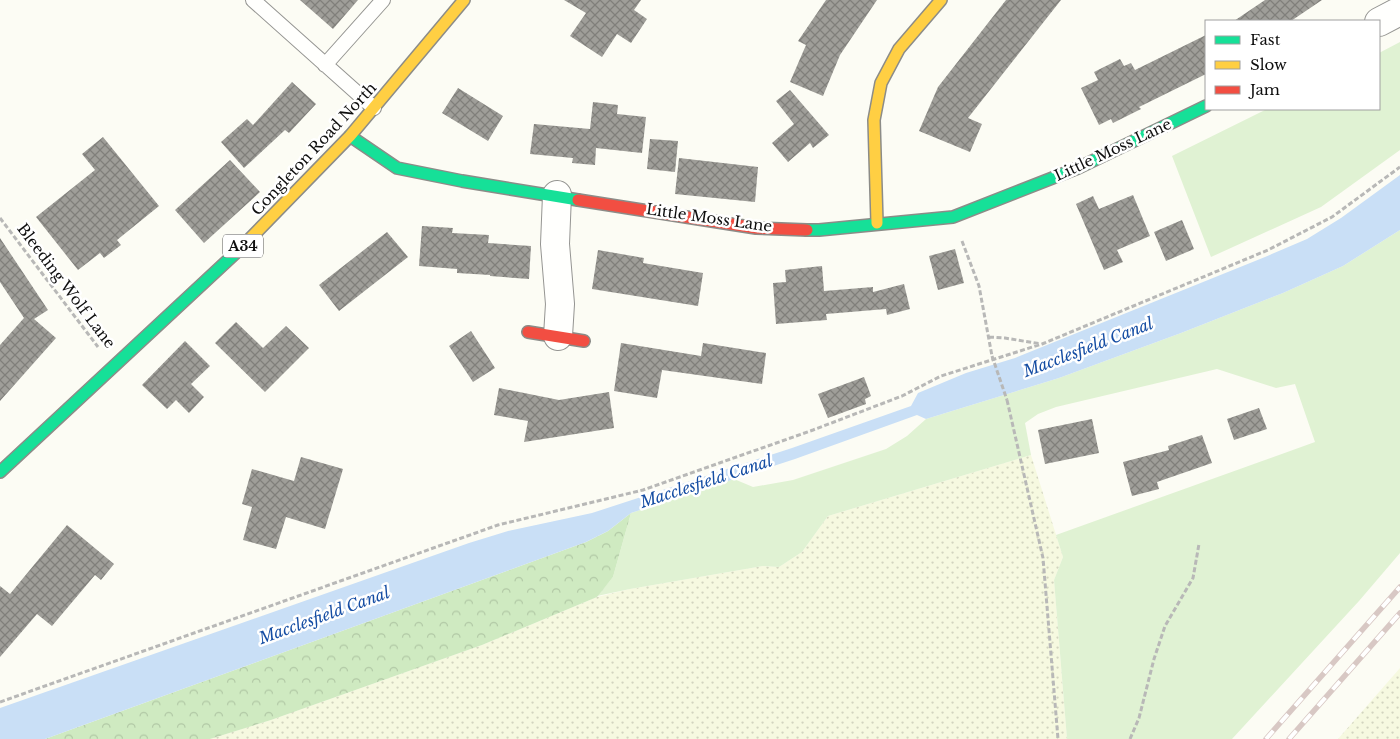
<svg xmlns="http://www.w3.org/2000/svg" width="1400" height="739" viewBox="0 0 1400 739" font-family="'Libre Baskerville',serif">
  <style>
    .farmland { fill: url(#farmland-dots) }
    .grass { fill: #e0f2d3 }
    .forest { fill: url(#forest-crowns) }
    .water { fill: #c9dff6 }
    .building { fill: url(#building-cross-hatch) }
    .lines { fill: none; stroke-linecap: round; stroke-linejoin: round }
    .lane-casing { stroke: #959592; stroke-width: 16 }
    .street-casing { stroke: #959592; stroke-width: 30 }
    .fast-casing { stroke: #8c8c88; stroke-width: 14 }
    .slow-casing { stroke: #8c8c88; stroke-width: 14 }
    .jam-casing { stroke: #8c8c88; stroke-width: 14 }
    .path { stroke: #b8b8b7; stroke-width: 3; stroke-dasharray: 5 2.5; stroke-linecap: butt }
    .lane { stroke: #fffffd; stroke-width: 14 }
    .street { stroke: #fffffd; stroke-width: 28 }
    .fast { stroke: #16e098; stroke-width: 11 }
    .slow { stroke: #ffcf43; stroke-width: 11 }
    .jam { stroke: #f24e42; stroke-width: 11 }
    .rail-casing { stroke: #d8c8c4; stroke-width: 5.5 }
    .rail { stroke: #fff; stroke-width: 4; stroke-dasharray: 11; stroke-linecap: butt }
    .path-bridge { stroke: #b8b8b7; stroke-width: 3; stroke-dasharray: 5 2.5; stroke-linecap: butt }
    .labels { text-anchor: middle; stroke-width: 5; stroke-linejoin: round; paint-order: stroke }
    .shield { fill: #fff; stroke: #565656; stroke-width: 1 }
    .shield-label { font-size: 14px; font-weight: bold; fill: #0e0e0e }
    .street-label { font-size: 15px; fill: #0e0e0e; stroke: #fff }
    .water-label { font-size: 16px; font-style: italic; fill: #154da3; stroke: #fff }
  </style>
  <defs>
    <pattern id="farmland-dots" width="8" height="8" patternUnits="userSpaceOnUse" patternTransform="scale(1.25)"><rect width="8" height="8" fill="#f6f9e0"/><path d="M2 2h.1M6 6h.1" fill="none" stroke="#d2d4bf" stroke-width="1.8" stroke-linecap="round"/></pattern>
    <pattern id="forest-crowns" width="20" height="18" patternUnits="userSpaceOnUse" patternTransform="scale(1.25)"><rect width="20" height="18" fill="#cfeac1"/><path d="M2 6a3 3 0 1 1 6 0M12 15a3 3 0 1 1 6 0" fill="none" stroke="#b1c8a5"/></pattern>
    <pattern id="building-cross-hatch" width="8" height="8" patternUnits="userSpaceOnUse" patternTransform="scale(1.25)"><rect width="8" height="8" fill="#9f9e99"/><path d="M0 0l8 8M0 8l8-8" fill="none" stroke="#807f7b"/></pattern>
  </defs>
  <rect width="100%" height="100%" fill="#fcfcf4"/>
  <path class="farmland" d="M1031,455l32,102 -9,23 13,159h-857l61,-19 211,-75 115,-48 33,-8 133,-23 16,1 23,-15 26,-36z
    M1400,668v71h-62z"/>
  <path class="grass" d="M1400,42v108l-79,57 -110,50 -39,-101 95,-47h112v-56z
    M1400,230v323l-41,48 -127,138h-165l-13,-159 9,-23 -7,-22 259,-93 -20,-58 -19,4 -59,-19 -161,38 -18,7 -13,9 6,32 -203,61 -26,36 -23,15 -16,-1 -133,23 -33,7 16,-19 18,-64 103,-34 19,8 40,-7 93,-31 21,-13 19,-17 133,-41 122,-45 102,-40 60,-27z"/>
  <path class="forest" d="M631,513l-18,64 -16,20 -115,48 -211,75 -61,19h-165l541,-197 22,-11z"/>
  <path class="water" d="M1400,175v55l-57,36 -60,27 -102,40 -122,45 -133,41 -9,-4 -122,44 -164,54 -23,18 -22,11 -541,197h-45v-31l469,-165 39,-12 84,-18 200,-65 119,-42 7,-13 48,-20 49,-15 250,-101 42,-18 34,-21z"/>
  <path class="building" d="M300,0h58l-25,29z
    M564,0h77l-7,10 13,9 -16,24 -14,-9 -15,23 -32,-21 16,-23z
    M826,0h51l-37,55 -17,41 -33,-14 16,-37 -8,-4z
    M1006,0h55l-93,118 14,6 -12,28 -51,-21 19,-44z
    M1265,0h57l-31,21h-57z
    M1206,35v39l-67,33 2,2 -28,14 -2,-4 -12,6 -18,-37 17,-8 -4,-8 26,-13 4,7 7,-3 4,7z
    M292,82l24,22 -27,29 -4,-3 -41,38 -23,-26 26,-23 6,6z
    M458,88l45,28 -15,25 -46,-28z
    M790,90l39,45 -16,13 -3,-5 -22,19 -16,-19 22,-19 -18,-23z
    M593,102l25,3 -1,9 29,3 -4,36 -46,-5 -1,17 -23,-2 1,-5 -43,-4 4,-30 56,5z
    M103,137l56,69 -42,34 4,5 -17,13 -4,-5 -22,17 -42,-53 59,-47 -13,-16z
    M650,139l28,2 -3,31 -28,-3z
    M679,158l79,9 -3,35 -80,-8z
    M230,160l30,32 -56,51 -29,-33z
    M1133,195l17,41 -33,14 6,12 -19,8 -28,-66 17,-8 6,13z
    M1182,220l12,29 -28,12 -12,-29z
    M422,226l31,2 -1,5 37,2 -1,8 43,3 -2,33 -39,-3v-1l-33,-2v-4l-38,-3z
    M387,232l21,25 -69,54 -20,-26z
    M0,238l48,72 -14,9 22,19 -56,63v-56l24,-27 -24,-36z
    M955,249l9,34 -26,7 -9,-34z
    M598,250l46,8 -1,5 60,10 -5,33 -106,-17z
    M822,266l2,25 49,-4v5l31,-8 6,25 -23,6 -1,-6 -60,5 1,6 -51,4 -3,-41 13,-1 -1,-12z
    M236,322l27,26 23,-22 23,22 -44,44 -50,-49z
    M471,331l24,37 -22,14 -24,-36z
    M185,341l25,25 -19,18 13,13 -15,16 -13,-13 -9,9 -25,-24z
    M621,343l80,13 2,-13 63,10 -4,31 -100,-14 -5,28 -43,-7z
    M864,377l7,19 -6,3 1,5 -38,14 -10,-24z
    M499,388l60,12 50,-8 5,36 -90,14 4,-21 -34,-6z
    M1259,408l8,21 -33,11 -7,-21z
    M1092,419l7,34 -54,11 -7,-34z
    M1202,435l10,28 -55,19 2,7 -27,7 -9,-34 46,-12 -1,-4z
    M301,457l42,12 -18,60 -39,-12 -10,32 -33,-9 9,-33 -10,-3 10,-35 42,12z
    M67,525l47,39 -13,16 -6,-5 -43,51 -15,-12 -37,43v-71l10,8z"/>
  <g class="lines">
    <defs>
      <path id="lane" d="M253,0l121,108
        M325,65l58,-65"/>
      <path id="street" d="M1379,22l21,-11
        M557,195l-2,49 5,60 -2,32"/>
      <path id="fast" d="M350,136l47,32 65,13 116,19
        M807,230h12l134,-13 125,-49 128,-62
        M0,472l241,-224"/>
      <path id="slow" d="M877,223l-3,-103 7,-37 18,-34 42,-49
        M241,248l109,-112 114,-136"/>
      <path id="jam" d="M578,200l178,28 51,2
        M528,332l56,9"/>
    </defs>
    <use href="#lane" class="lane-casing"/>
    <use href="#street" class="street-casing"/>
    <use href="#fast" class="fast-casing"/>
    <use href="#slow" class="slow-casing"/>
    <use href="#jam" class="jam-casing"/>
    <path class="path" d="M0,218l98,129
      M962,241l17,45 13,70
      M989,337l16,1 36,6
      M1007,400l36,158 15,181
      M0,702l498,-177 145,-35 170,-60 89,-34 39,-20 101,-32 226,-94 64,-33 68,-50
      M1130,739l9,-21 15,-59 11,-33 28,-48 6,-34"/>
    <use href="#lane" class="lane"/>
    <use href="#street" class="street"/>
    <use href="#fast" class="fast"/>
    <use href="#slow" class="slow"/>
    <use href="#jam" class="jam"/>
    <defs>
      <path id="rail" d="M1266,739l134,-152
        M1289,739l111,-126"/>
    </defs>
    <use href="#rail" class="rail-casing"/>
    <use href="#rail" class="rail"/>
    <path class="path-bridge" d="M992,356l15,44"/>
  </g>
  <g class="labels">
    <rect class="shield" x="223" y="234.5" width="40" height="23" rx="4"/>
    <g class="shield-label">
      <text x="243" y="251">A34</text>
    </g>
    <g class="street-label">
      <text transform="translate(314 149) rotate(-47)" y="5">Congleton Road North</text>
      <text transform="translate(1113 150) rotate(-25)" y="5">Little Moss Lane</text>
      <text transform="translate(709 218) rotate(8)" y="5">Little Moss Lane</text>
      <text transform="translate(66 286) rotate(53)" y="5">Bleeding Wolf Lane</text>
    </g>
    <g class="water-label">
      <text transform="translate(1088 347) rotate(-21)" y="6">Macclesfield Canal</text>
      <text transform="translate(706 481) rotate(-18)" y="6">Macclesfield Canal</text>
      <text transform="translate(324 615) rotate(-20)" y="6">Macclesfield Canal</text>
    </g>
  </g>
  <rect x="1205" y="20" width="175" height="90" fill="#ffffff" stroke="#9f9f9f"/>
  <rect x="1215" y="36" width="25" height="8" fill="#16e098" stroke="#9f9f9f"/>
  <text x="1250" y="45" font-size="15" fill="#0e0e0e">Fast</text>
  <rect x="1215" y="61" width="25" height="8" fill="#ffcf43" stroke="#9f9f9f"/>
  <text x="1250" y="70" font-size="15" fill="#0e0e0e">Slow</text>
  <rect x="1215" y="86" width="25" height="8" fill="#f24e42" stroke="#9f9f9f"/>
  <text x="1250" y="95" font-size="15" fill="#0e0e0e">Jam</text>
</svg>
